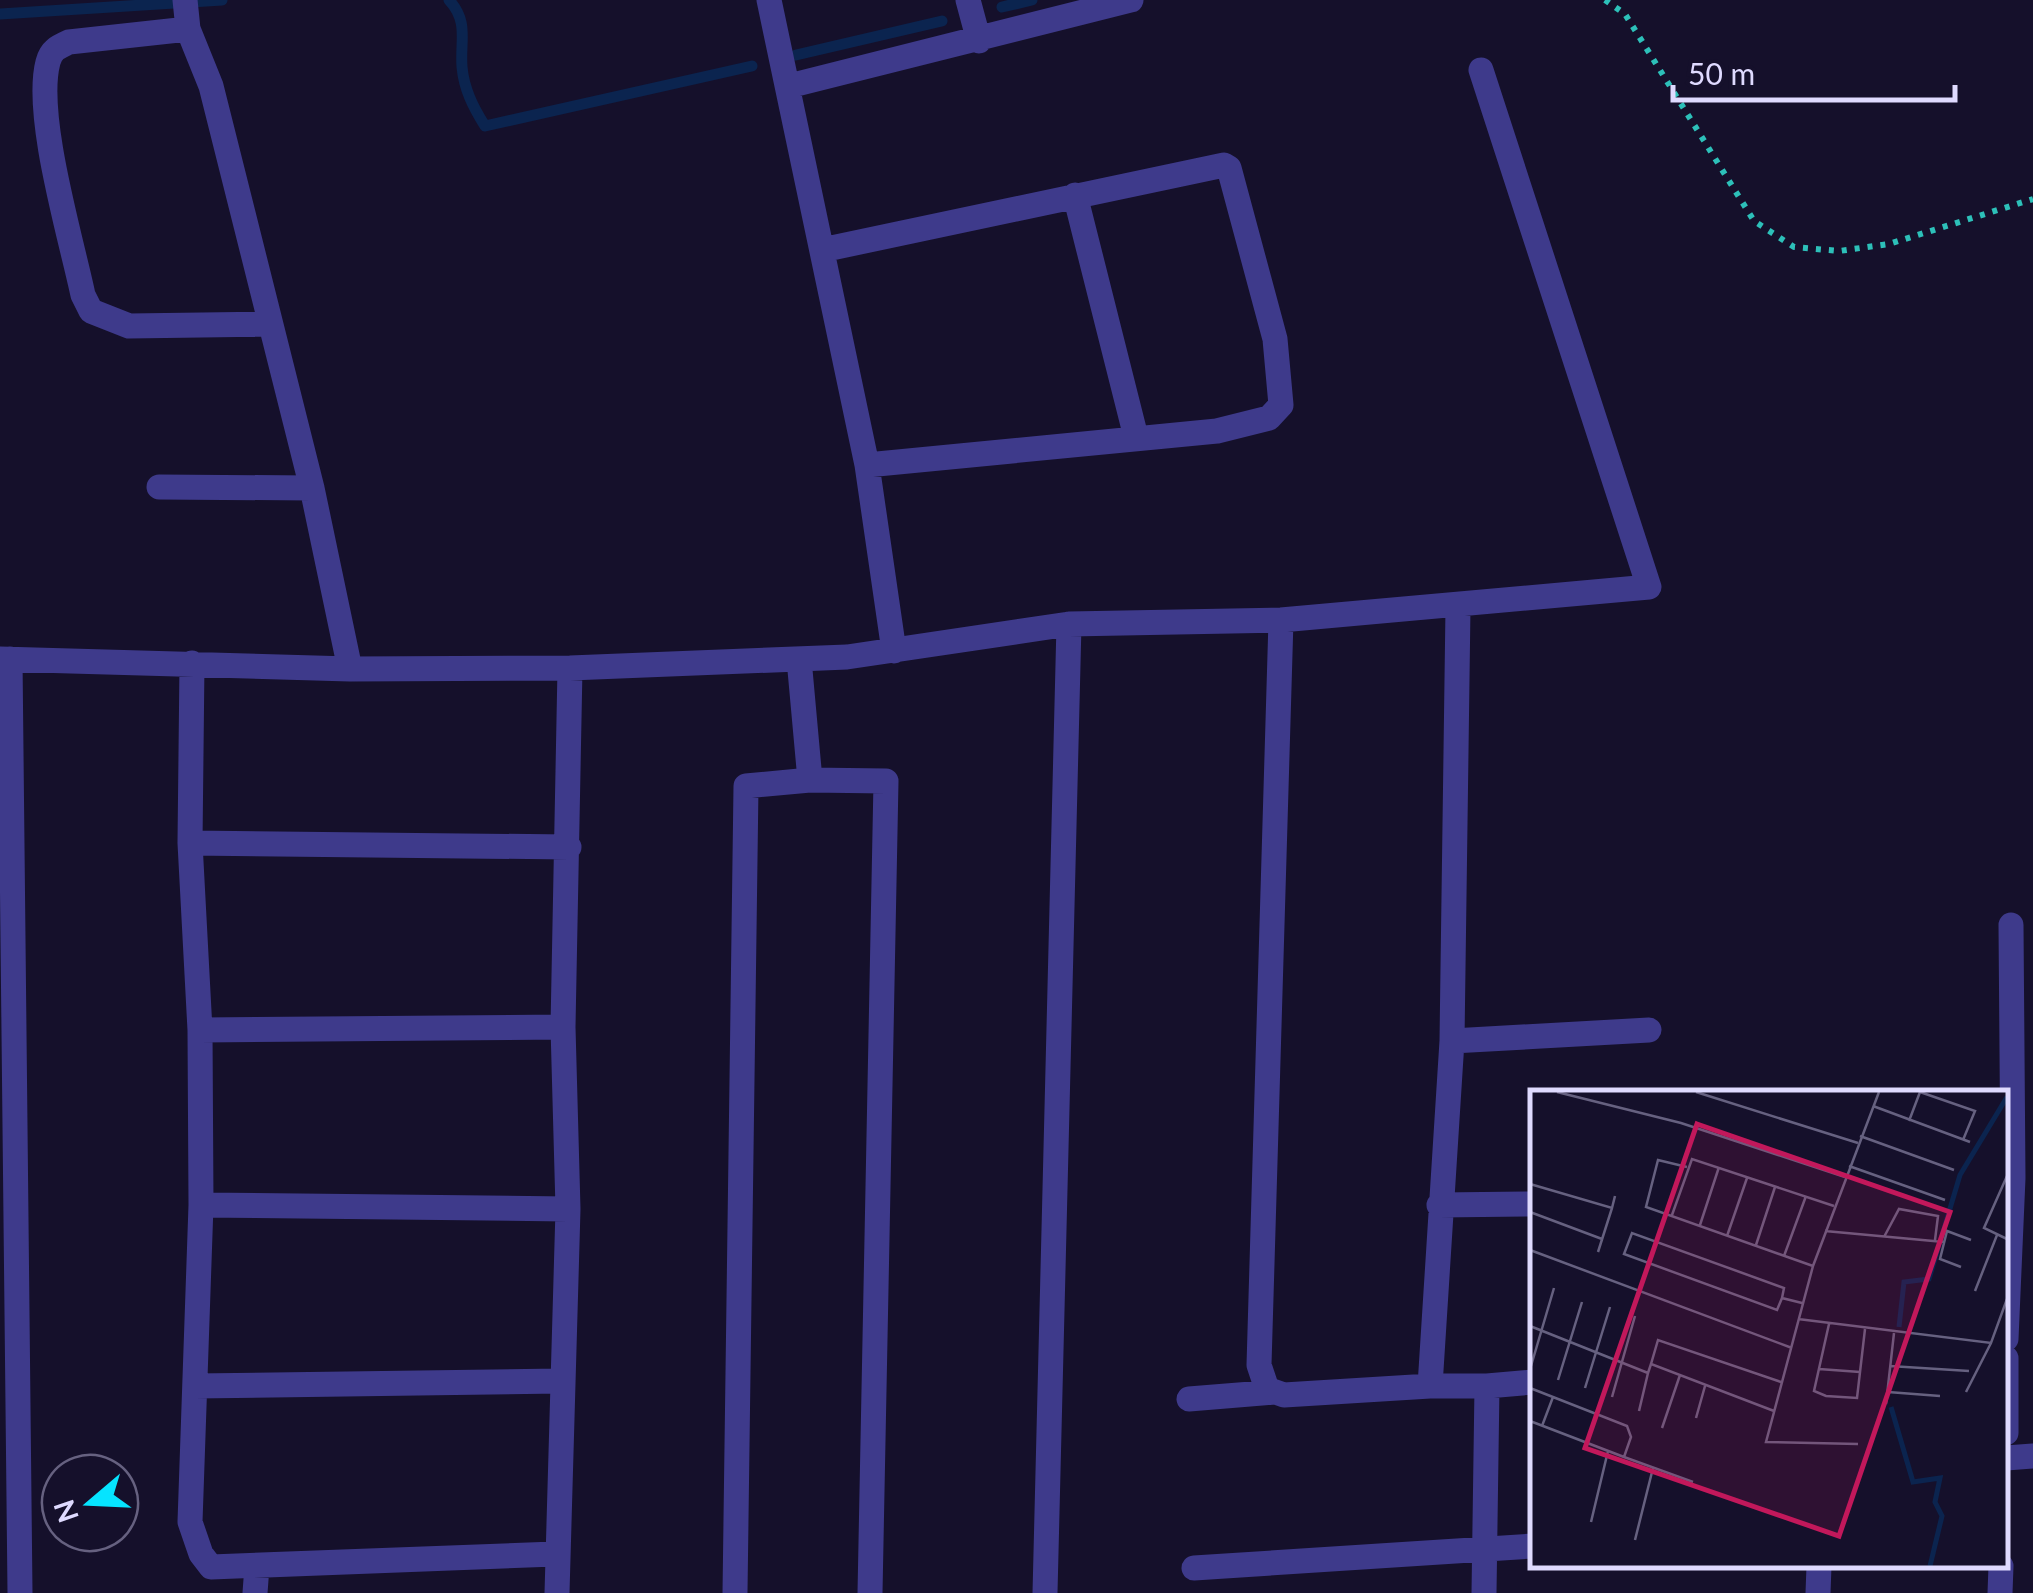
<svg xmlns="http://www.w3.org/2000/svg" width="2033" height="1593" viewBox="0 0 2033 1593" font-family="Lato,sans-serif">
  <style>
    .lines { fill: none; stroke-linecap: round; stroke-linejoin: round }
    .stream { stroke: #0b244f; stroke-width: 11 }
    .path { stroke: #2dc0b9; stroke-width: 6; stroke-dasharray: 5 8; stroke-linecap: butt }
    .minor { stroke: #3e3a8b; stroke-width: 25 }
    .inset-river { fill: none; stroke: #0b244f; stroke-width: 5 }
    .inset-road { fill: none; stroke: #666180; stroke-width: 2.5 }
    .view { fill: #c2185b; fill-opacity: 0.15; stroke: #c2185b; stroke-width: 5 }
    .inset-edge { fill: none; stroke: #dfdaff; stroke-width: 5 }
  </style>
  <rect width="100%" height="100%" fill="#15102b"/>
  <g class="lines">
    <path class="stream" d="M449,0c20,22 11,40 13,67 2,22 11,40 23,59l267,-60
      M1002,7l30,-7
      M0,14l222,-14
      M796,55l146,-34"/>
    <path class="path" d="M1605,0l20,14 129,207 40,26 45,4 50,-7 144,-45"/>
    <path class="minor" d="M185,0l3,29 23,57 101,402 38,181
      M769,0l98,465 27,186
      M968,0l11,41
      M188,29l-119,13c-11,5 -18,8 -21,20 -14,53 23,176 35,233l8,16 38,15 141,-2
      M789,86l342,-86
      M1075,195l61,242
      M822,250l402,-85 5,3 46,171 6,66 -12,13 -52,13 -350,34
      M159,487l153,1
      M1281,620l-22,745 8,24 17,6 146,-9 22,-345 6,-434
      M0,659l350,10 220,-1 277,-11 222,-33 212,-4 368,-33 -168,-517
      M10,659l10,934
      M799,659l11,121
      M192,663l-2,180 10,187 1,175 -11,317 11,32 10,13 344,-13
      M190,843l379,4
      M200,1030l363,-3
      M1452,1041l197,-11
      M201,1205l367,4
      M1439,1205l94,-1
      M2006,1339l7,-161 -2,-253
      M2006,1358v75
      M195,1386l365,-5
      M1430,1386h57l-3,207
      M1487,1386l46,-4
      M1189,1399l86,-7
      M2006,1458l27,-2
      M1194,1568l339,-22
      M255,1593l2,-27
      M557,1593l11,-384 -5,-182 7,-359
      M735,1593l11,-807 64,-6 76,1 -16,812
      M1045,1593l24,-969
      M1818,1593l1,-27
      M2000,1593l1,-27"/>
  </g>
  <g transform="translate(1530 1090)">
    <rect width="478" height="478" fill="#15102b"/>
    <path class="inset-river" d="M369,237l5,-45 25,-3 31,-104 47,-78M361,317l22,75 27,-4 -5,24 7,14 -12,50"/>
    <path class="inset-road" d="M27,2l124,31 164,54M166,2l162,51M390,2l55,19 -12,29M343,16l97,36M379,31l11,-29M330,46l94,34M319,76l96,34M157,77l-29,-7 -12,47 167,59M477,86l-23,52 23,11M0,94l82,24 3,-12M0,122l72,27M142,125l20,-56 142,47M170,135l19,-58M295,141l119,11M197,146l20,-58M354,147l15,-28 39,7 -3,24M226,155l19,-58M0,160l262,98M68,162l14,-44M254,166l22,-60M431,177l-21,-8 7,-28 24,9M445,201l22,-56M252,208l-5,12 -153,-56 8,-21 152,55 -2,10 20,5M268,229l193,24 16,-44M299,234l-15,67 12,5 31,2 8,-69M0,236l118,47 3,-9M1,276l23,-78M360,276l79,5M289,279l41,3M28,290l24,-78M0,298l97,38 4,11 -7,20 -94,-36M55,298l25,-81M358,302l52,4M436,302l25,-49M82,307l23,-81M356,314l8,-71M109,321l9,-38M244,321l-123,-47 7,-24 123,42M166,328l9,-32M12,336l11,-29M132,338l18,-53M328,354l-92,-2 47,-176 66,-174M94,367l69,25M61,432l17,-71M105,450l18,-72"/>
    <path class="view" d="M167,34l253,88 -111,324 -254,-88z"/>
    <rect width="478" height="478" class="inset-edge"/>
  </g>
  <g transform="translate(90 1503) rotate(251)"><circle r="48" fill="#15102b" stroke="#666180" stroke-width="2.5"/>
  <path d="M0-8L18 38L0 25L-18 38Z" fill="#06e4ff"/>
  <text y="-15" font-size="28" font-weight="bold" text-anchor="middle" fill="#dfdaff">N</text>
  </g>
  <path d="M1673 85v15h282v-15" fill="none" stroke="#dfdaff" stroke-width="5"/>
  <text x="1688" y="85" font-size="30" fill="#dfdaff" stroke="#15102b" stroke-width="8" paint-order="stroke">50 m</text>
</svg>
